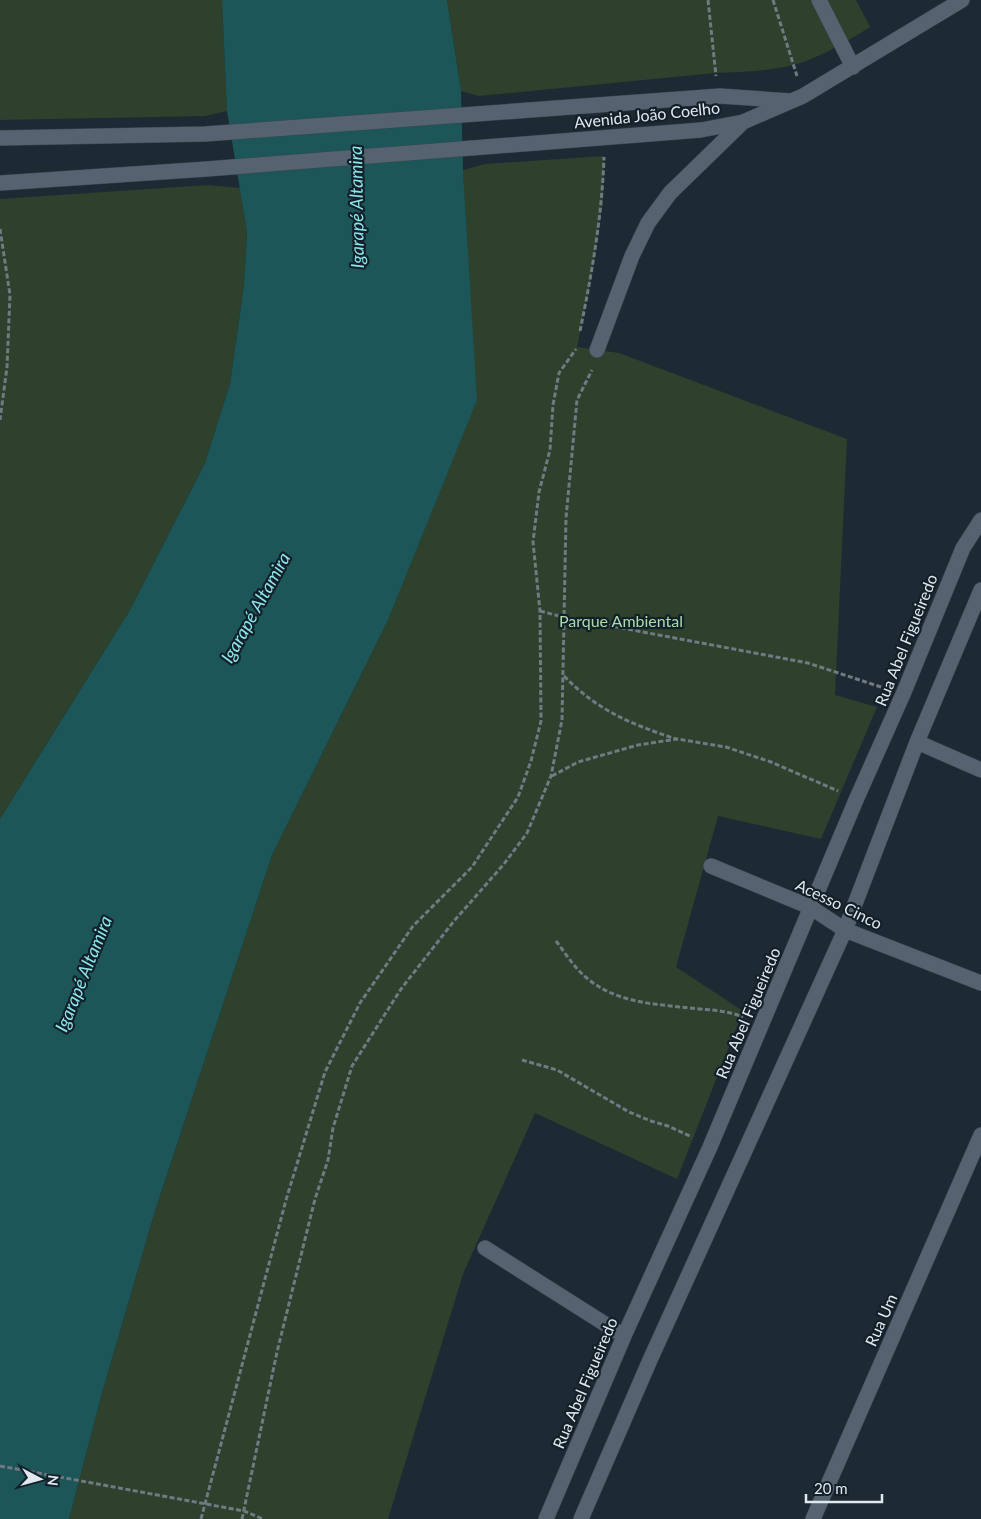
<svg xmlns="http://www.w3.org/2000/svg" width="981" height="1519" viewBox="0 0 981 1519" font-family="Lato,sans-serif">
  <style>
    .green { fill: #2d412d }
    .water { fill: #1c5659 }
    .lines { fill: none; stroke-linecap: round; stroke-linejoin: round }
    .minor-casing { stroke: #3a454f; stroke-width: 16 }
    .path { stroke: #6f7a83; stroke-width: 3; stroke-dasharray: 5 2.5; stroke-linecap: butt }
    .minor { stroke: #54636f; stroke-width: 15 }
    .labels { text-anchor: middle; stroke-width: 4.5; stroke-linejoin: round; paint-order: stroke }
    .street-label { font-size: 16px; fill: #dfe8ef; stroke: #13202a }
    .park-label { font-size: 16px; fill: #a9dca9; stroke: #13202a }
    .water-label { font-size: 18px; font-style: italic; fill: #8ae7ec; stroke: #13202a }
  </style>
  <rect width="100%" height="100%" fill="#1d2a34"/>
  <path class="green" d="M0,0h222l5,111 -22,5 -205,4z
    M447,0h409l14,27c-22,14 -52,32 -77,38 -25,6 -52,7 -78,8l-236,23 -18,-5z
    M604,156l-1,45 -12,79 -14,67 42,6 228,86 -12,256 42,12 -56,132 -103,-23 -42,151 67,44 -66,168 -142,-66 -72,161 -75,245h-319l33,-126 53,-182 117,-356 116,-235 88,-220 -13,-230 22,-6z
    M208,185l32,3 7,44 -3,53 -14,99 -25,79 -75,147 -130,209v-620z"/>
  <path class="water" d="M222,0h225l14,91 2,79 14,230 -89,220 -116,235 -117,356 -53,182 -33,126h-69v-700l130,-209 75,-147 25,-79 14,-99 3,-53 -20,-121z"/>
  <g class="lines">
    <defs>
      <path id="minor" d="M819,0l34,67
        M0,138l205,-4 515,-38 71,5
        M0,183l207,-14 494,-39 42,-8 60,-26 159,-96
        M597,350l35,-94 16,-33 22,-30 73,-71
        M917,742l64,28
        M711,866l99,41 35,23 136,53
        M485,1248l139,88
        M546,1519l78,-183 86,-189 146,-347 48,-108 59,-144 18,-28
        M581,1519l69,-159 195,-430 72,-188 64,-152
        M813,1519l168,-384"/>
    </defs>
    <use href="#minor" class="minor-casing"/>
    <path class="path" d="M708,0l8,76
      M773,0l24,76
      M0,229l10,66 -3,72 -7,53
      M580,331c12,-58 22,-115 24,-174
      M540,611l23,6 245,46 76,25
      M564,676c34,35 67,48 112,63
      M552,776l26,-14 60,-17 39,-6 49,8 45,15 67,29
      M556,941c10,13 19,28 32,38 29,24 67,25 102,29 18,2 36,2 53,9
      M522,1060l35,10 72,42 22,9 17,5 24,11
      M0,1466l244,45 19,8
      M201,1519l85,-319 39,-128 35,-69 53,-77 59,-59 46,-70 13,-36 10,-40 -1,-110 -7,-69 6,-50 11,-42 3,-45 6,-32 17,-24
      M242,1519l35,-167 38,-153 13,-39 5,-32 19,-62 49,-77 53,-68 50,-57 23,-31 24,-57 11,-56 4,-202 11,-118 15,-30"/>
    <use href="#minor" class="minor"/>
  </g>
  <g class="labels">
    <g class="street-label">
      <text transform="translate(647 115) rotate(-6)" y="6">Avenida João Coelho</text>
      <text transform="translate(906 640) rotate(-68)" y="6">Rua Abel Figueiredo</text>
      <text transform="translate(839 904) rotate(26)" y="6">Acesso Cinco</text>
      <text transform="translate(748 1013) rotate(-67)" y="6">Rua Abel Figueiredo</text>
      <text transform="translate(881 1320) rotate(-66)" y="6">Rua Um</text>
      <text transform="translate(585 1383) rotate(-67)" y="6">Rua Abel Figueiredo</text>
    </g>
    <g class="park-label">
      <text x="621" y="627">Parque Ambiental</text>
    </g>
    <g class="water-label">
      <text transform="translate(357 207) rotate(-91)" y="6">Igarapé Altamira</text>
      <text transform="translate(256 608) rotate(-61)" y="6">Igarapé Altamira</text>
      <text transform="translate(84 974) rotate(-68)" y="6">Igarapé Altamira</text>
    </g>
  </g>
  <g transform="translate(40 1479) rotate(96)" stroke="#13202a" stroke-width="4" paint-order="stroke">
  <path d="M0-4L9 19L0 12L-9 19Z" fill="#dfe8ef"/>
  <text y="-8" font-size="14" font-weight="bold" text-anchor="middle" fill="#dfe8ef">N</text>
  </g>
  <path d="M806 1494v8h76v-8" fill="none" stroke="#dfe8ef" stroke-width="2.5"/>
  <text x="814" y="1494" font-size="15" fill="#dfe8ef" stroke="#13202a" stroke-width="4" paint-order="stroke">20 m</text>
</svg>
